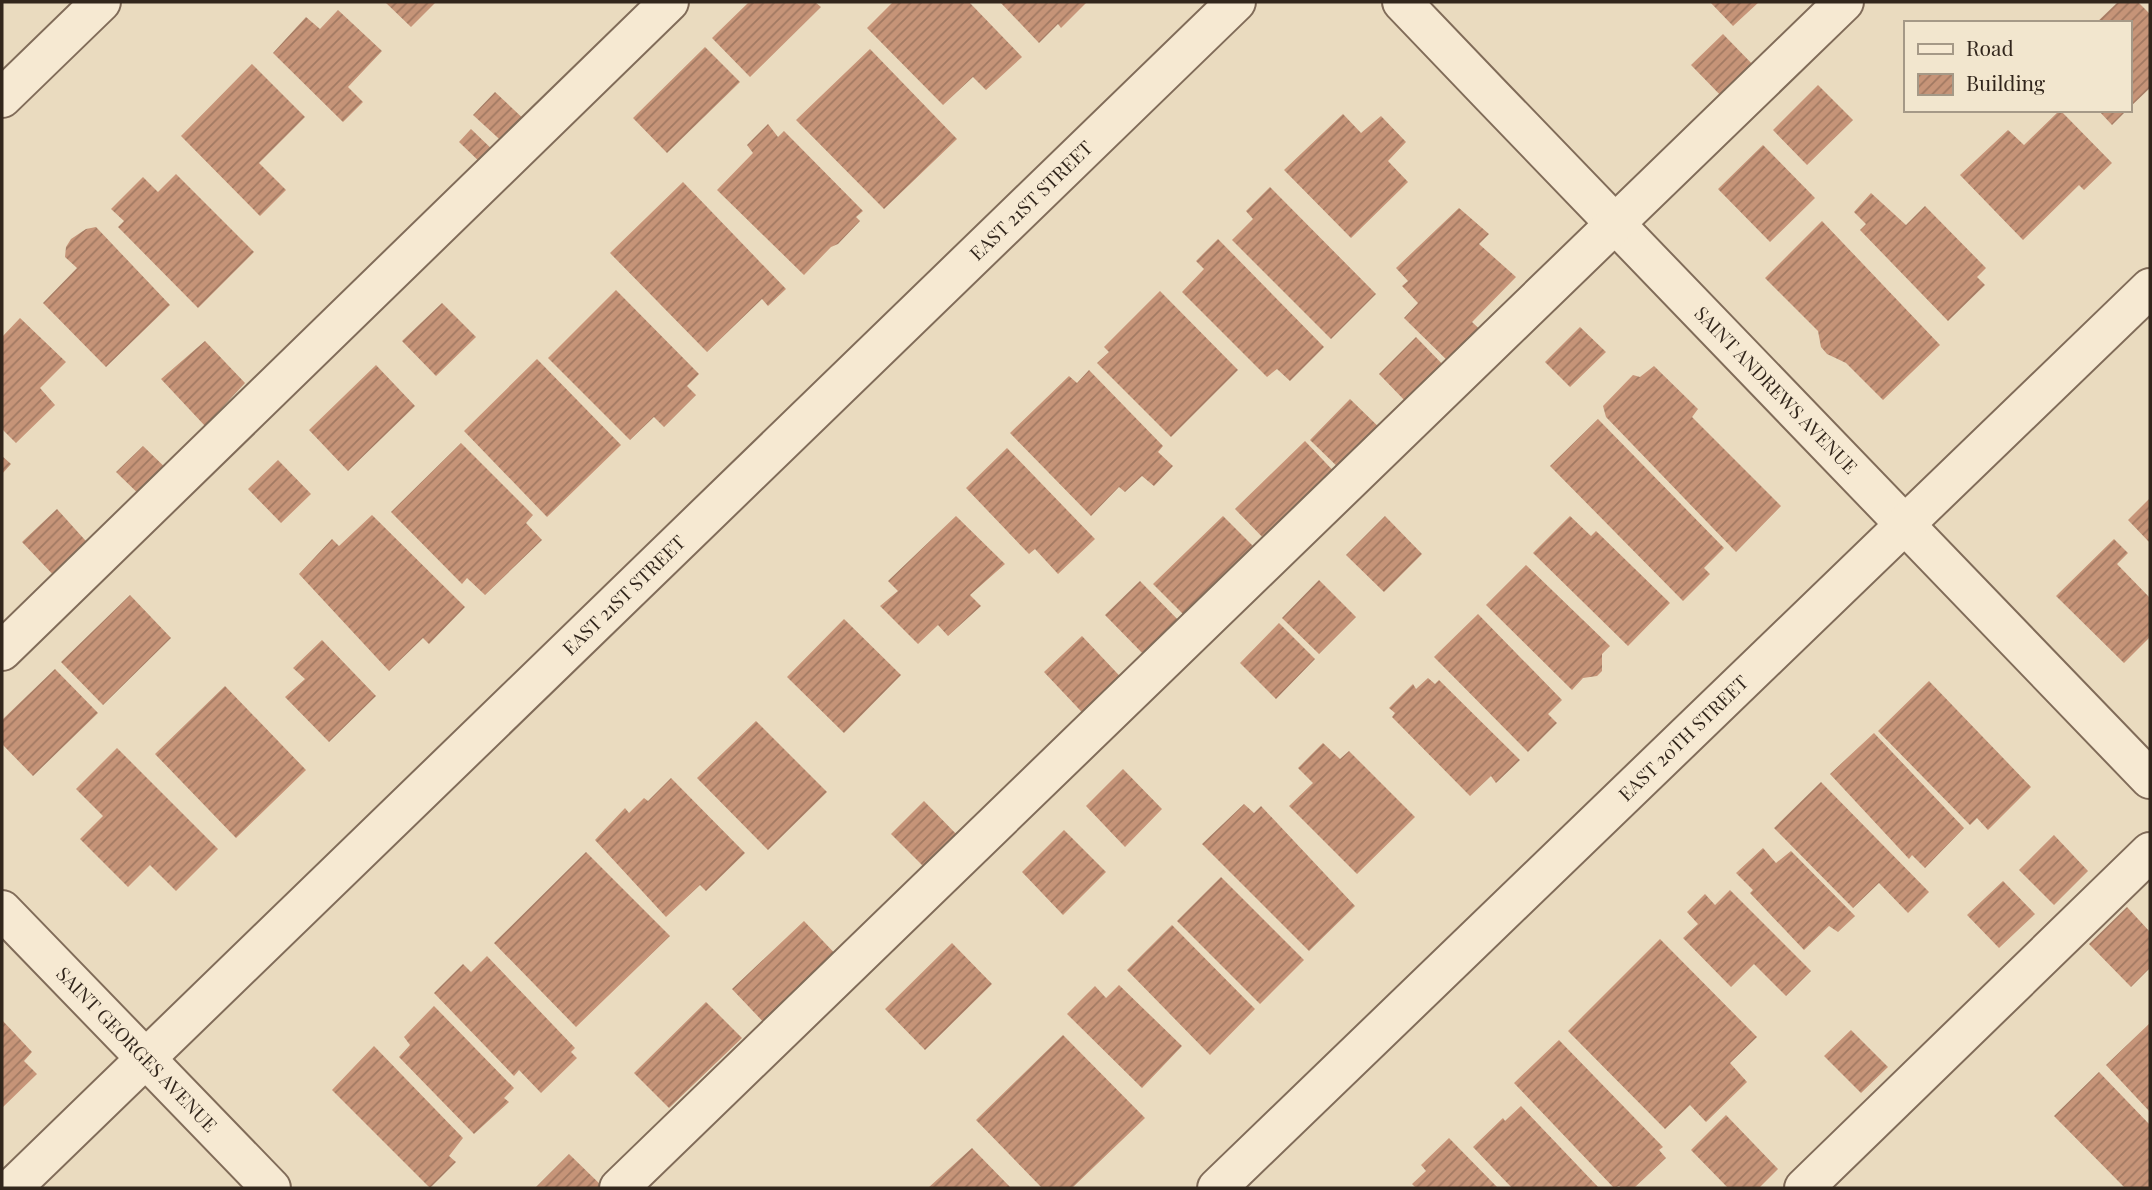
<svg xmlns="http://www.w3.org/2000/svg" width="2152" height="1190" viewBox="0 0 2152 1190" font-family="'Playfair Display',serif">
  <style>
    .building { fill: url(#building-hatch) }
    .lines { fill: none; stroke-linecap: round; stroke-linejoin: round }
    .minor-casing { stroke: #816c59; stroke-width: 42 }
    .minor { stroke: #f6e9d2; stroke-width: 38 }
    .labels { text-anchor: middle; stroke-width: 7; stroke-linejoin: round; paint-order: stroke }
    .street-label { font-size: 19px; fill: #32261c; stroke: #f2e6ce }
  </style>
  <defs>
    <pattern id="building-hatch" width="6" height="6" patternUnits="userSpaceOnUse" patternTransform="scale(1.75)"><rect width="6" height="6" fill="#c69478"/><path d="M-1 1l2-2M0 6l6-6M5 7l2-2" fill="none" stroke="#a17962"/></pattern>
  </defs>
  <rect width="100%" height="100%" fill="#eadbbf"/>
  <path class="building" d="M385,2h51l-25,25z
    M749,2h66l6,5 -71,70 -38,-39z
    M893,2h76l53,55 -36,33 -13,-13 -30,28 -76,-77z
    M1000,2h87l-26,26 -3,-4 -19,19z
    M1710,2h49l-26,24z
    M2118,2h20l12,12v74l-21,20v-85h-33z
    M338,10l44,41 -34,36 15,15 -20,20 -70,-69 33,-36 14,12z
    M1723,34l35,36 -32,31 -35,-36z
    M705,47l35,35 -73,71 -34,-35z
    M870,49l87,90 -73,70 -88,-89z
    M252,64l53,53 -46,46 27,27 -26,26 -79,-80z
    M1818,85l35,35 -46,45 -34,-35z
    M495,92l34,32 -21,23 -35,-32z
    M2060,110l52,53 -28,27 -5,-5 -56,55 -63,-65 48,-45 16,15z
    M2098,110h29l-15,15z
    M1343,114l18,19 20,-17 25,26 -18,19 20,21 -57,56 -67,-68z
    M768,124l10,13 6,-6 79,80 -7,6 4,4 -22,23 -7,3 -27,28 -87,-85 36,-37 -6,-8z
    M471,129l26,25 -12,13 -26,-25z
    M1763,145l52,53 -45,44 -52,-53z
    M176,174l78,78 -56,56 -80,-81 6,-6 -13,-12 32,-32 15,15z
    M683,182l103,107 -18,17 -6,-7 -55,53 -97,-99z
    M1270,187l106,107 -45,45 -99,-99 21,-21 -7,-8z
    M1871,193l35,32 19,-19 61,62 -9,9 8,8 -37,36 -88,-91 6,-6 -12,-12z
    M1459,208l30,26 -10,10 37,33 -44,45 16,15 -32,32 -52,-51 14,-15 -16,-17 6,-5 -12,-13z
    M1822,221l118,124 -57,55 -37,-37 -19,-9 -6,-7 -3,-16 -53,-53z
    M96,227l74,78 -64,62 -63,-64 34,-35 -12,-11 1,-10 5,-8 15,-10z
    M1218,239l106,108 -34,34 -13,-12 -10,8 -85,-85 22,-23 -8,-8z
    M616,290l83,84 -12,12 9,9 -32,32 -10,-10 -24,23 -82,-82z
    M1160,291l78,79 -67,67 -74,-74 12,-11 -5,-5z
    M442,303l34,34 -40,39 -34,-35z
    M20,318l46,44 -26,26 15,17 -39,38 -14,-14v-92z
    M1580,327l26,25 -36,35 -25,-25z
    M1416,337l33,34 -38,36 -32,-33z
    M205,341l40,42 -40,43 -44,-47z
    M537,359l84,86 -74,72 -83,-86z
    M376,365l39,41 -67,65 -39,-41z
    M1654,366l44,43 -6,8 89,89 -45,46 -130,-135 -3,-11 30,-31 7,2z
    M1089,370l74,76 -5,6 15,14 -19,20 -12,-10 -17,16 -6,-5 -28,29 -81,-83 59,-57 8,7z
    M1350,399l36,35 -40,41 -36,-35z
    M1598,419l126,129 -20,20 6,6 -27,27 -133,-135z
    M1305,441l37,39 -69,68 -38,-39z
    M461,443l72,72 -7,8 16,17 -57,55 -18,-17 -5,6 -71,-72z
    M143,446l30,29 -26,27 -31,-30z
    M1007,448l88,91 -37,35 -23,-25 -6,5 -63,-66z
    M2,456l9,8 -9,10z
    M278,460l33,34 -30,29 -33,-34z
    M2150,498v45l-22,-23z
    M57,509l37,41 -34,32 -38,-40z
    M372,515l93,92 -36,37 -6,-6 -34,33 -90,-97 33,-35 7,7z
    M956,516l49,48 -35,31 11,11 -33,30 -10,-11 -20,19 -38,-38 18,-15 -10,-10z
    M1223,516l37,37 -70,68 -37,-37z
    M1385,516l37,38 -38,38 -38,-37z
    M1570,516l21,20 5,-5 74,72 -42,43 -95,-93z
    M2114,539l14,14 -11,11 33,34v39l-26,26 -68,-67z
    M1526,565l84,81 -8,8v17l-5,5 -14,2 -11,12 -86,-85z
    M1319,580l37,37 -37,37 -37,-36z
    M1140,581l43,44 -35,34 -43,-44z
    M130,595l41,43 -68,67 -42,-43z
    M1478,614l84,86 -14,14 9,9 -29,29 -94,-95z
    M844,619l57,56 -57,58 -57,-56z
    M1279,623l36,36 -39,40 -36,-36z
    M1082,636l50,53 -38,36 -50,-53z
    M322,640l54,56 -47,46 -44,-45 20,-18 -12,-11z
    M55,669l43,44 -65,63 -31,-32v-24z
    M1428,678l7,6 4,-4 81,80 -24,23 -5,-7 -21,20 -78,-79 3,-4 -6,-5 24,-24 3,5z
    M1929,681l102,106 -43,43 -11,-12 -7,7 -92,-94z
    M225,686l81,84 -70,68 -81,-84z
    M756,721l71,71 -59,58 -71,-72z
    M1874,733l90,95 -39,40 -13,-13 -3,4 -79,-85z
    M1323,743l17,16 9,-8 66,66 -58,57 -68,-68 24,-23 -15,-15z
    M117,748l101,101 -42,42 -26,-26 -22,22 -48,-48 23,-23 -27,-27z
    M1123,769l39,40 -37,38 -39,-41z
    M671,778l74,75 -39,38 -6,-6 -34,32 -71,-77 30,-32 4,5 15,-15 4,3z
    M1821,782l108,110 -21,21 -29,-30 -26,25 -79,-80z
    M924,801l36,37 -33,32 -36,-36z
    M1244,804l10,9 7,-7 94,100 -46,45 -107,-107z
    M1064,830l42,42 -43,43 -41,-43z
    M2054,835l34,36 -34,34 -35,-35z
    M1763,848l13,15 15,-12 64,65 -17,16 -9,-6 -25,24 -54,-57 3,-3 -17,-17z
    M586,852l84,84 -94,91 -82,-84z
    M1221,877l83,83 -44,44 -83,-83z
    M2003,881l32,33 -36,34 -32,-33z
    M1730,890l81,81 -25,25 -32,-32 -23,23 -48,-49 15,-14 -11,-12 18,-18 10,11z
    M2127,907l23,25v36l-19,19 -42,-43z
    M804,921l38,40 -72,68 -38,-40z
    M1172,925l83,84 -45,46 -83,-85z
    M1660,939l97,98 -27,26 17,19 -41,40 -16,-17 -25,24 -97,-98z
    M952,943l40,41 -67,66 -40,-41z
    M487,956l88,92 -4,4 6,6 -36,35 -22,-23 -5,6 -80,-83 29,-29 8,8z
    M1119,985l63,61 -40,42 -75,-74 28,-28 11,12z
    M706,1002l36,36 -73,70 -35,-35z
    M434,1006l80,82 -10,10 5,4 -35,32 -75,-77 11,-12 -6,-8z
    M2,1020l30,32 -8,9 13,13 -35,34z
    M2150,1023v89l-44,-47z
    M1851,1030l37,37 -27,26 -37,-37z
    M1063,1035l82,83 -73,70h-30l-66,-68z
    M1559,1040l104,107 -4,3 7,8 -32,30h-12l-3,-2 -5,2 -100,-105z
    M374,1046l89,92 -14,18 7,6 -26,26 -98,-98z
    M2099,1072l51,53v63h-25l-71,-72z
    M1521,1106l78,82h-87l-39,-41 30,-29 2,3z
    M1726,1115l52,54 -19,19h-31l-37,-38z
    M1449,1138l49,50h-82l-4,-4 14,-13 -5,-6z
    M972,1148l39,40h-83z
    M569,1154l35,34h-69z"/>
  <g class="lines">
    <defs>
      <g id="minor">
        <path id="s1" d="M1402,2c248,260 500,516 748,777"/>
        <path d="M2,98l99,-96"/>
        <path d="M2,651l667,-649"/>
        <path id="s2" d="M2,910l269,278"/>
        <path id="s3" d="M12,1188l1224,-1186"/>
        <path d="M619,1188l1225,-1186"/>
        <path id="s4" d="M1217,1188l933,-900"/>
        <path d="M1804,1188l346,-336"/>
      </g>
    </defs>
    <use href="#minor" class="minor-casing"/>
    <use href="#minor" class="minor"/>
  </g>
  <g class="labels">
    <g class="street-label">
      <text dy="7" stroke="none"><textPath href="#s3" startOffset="1419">EAST 21ST STREET</textPath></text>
      <text dy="7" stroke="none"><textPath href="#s1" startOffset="539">SAINT ANDREWS AVENUE</textPath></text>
      <text dy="7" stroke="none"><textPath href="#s3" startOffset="852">EAST 21ST STREET</textPath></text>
      <text dy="7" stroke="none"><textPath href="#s4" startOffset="648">EAST 20TH STREET</textPath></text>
      <text dy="7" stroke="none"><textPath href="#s2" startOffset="194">SAINT GEORGES AVENUE</textPath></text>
    </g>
  </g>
  <rect width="2152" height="1190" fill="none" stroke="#32261c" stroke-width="7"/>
  <rect x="1904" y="21" width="228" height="91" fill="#f2e6ce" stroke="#a59987" stroke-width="2"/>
  <rect x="1918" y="44" width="35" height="10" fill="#f6e9d2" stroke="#a59987" stroke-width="2"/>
  <text x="1966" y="56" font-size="21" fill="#32261c">Road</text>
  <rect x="1918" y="74" width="35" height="21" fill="url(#building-hatch)" stroke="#a59987" stroke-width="2"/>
  <text x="1966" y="91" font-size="21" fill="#32261c">Building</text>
</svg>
